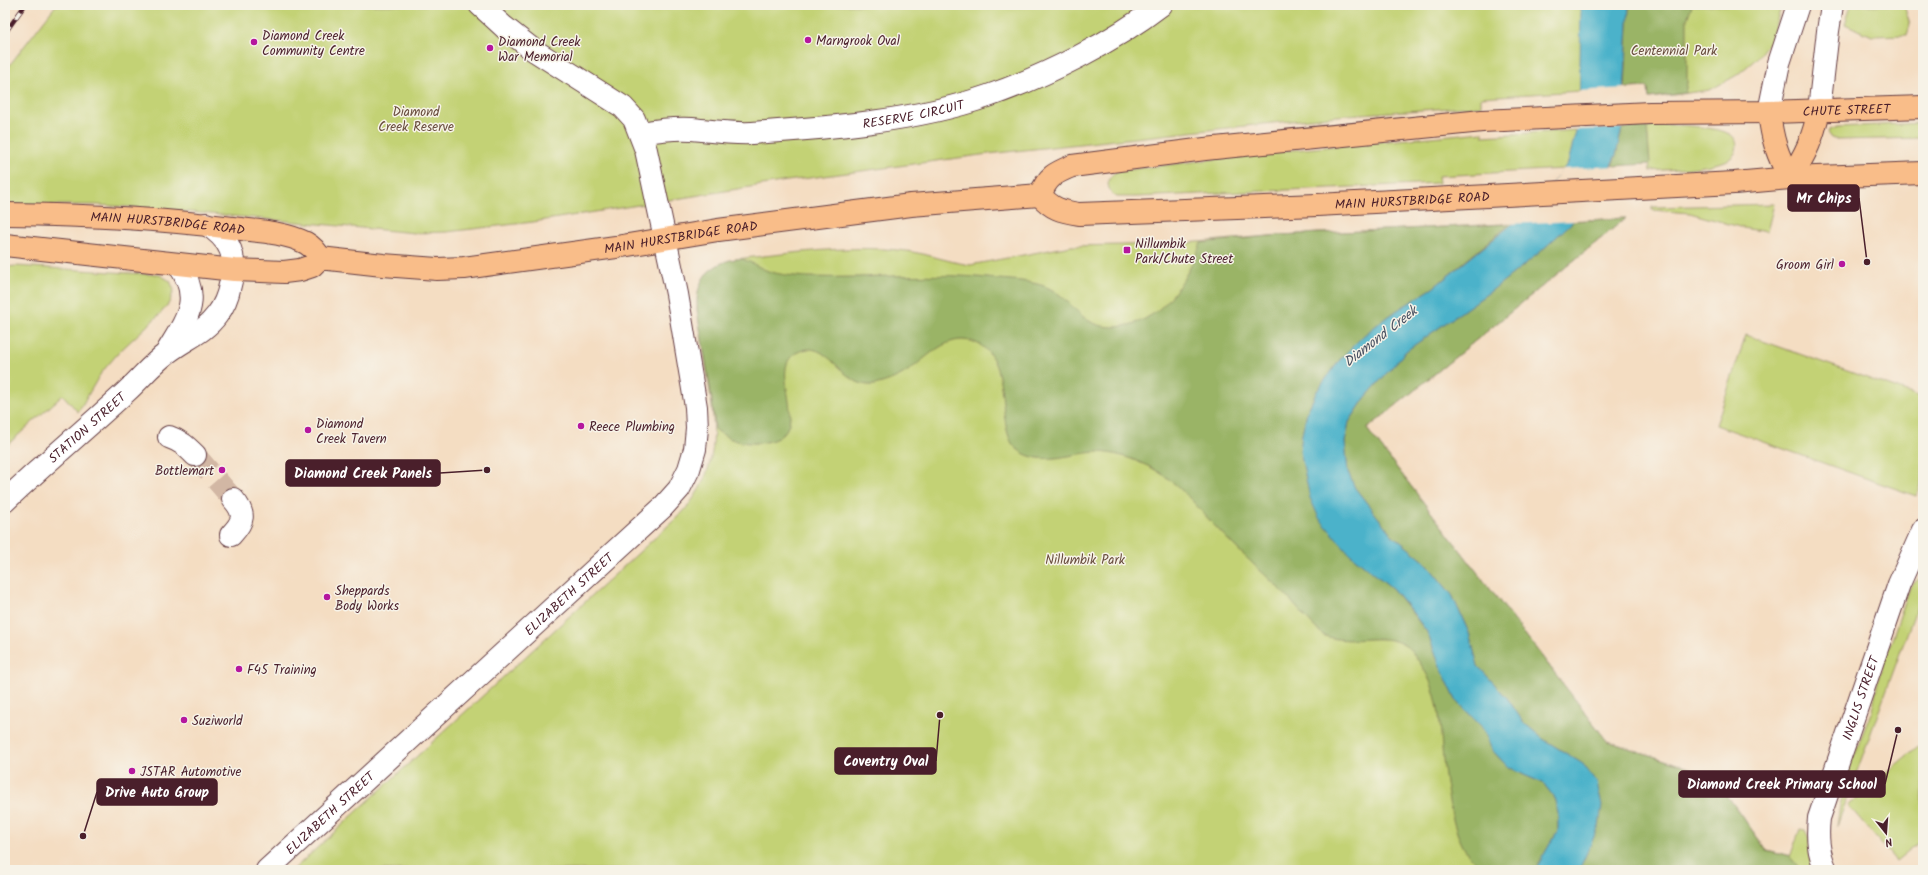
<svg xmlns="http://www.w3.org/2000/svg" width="1928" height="875" viewBox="0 0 1928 875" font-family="Kalam,sans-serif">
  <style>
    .green { fill: #c3d274; stroke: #867850 }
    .forest { fill: #9ab466; stroke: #726a48 }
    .water { fill: #4bb2ca; stroke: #4a687a }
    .pier { fill: #f4ddc2 }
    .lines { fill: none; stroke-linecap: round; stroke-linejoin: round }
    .minor-tunnel { stroke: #d2b7a4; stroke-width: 22; stroke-dasharray: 22 11; stroke-linecap: butt }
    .minor-casing { stroke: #643c42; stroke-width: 24 }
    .major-casing { stroke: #643c42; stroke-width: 24 }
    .minor { stroke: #fff; stroke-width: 22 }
    .major { stroke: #f9bd89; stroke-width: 22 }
    .rail-casing { stroke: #4a1f2b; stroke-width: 4.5 }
    .rail { stroke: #f7f3e8; stroke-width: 3; stroke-dasharray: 9; stroke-linecap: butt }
    .poi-dot { fill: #b5179e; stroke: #f7f3e8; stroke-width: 1.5 }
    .labels { text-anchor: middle; stroke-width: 3; stroke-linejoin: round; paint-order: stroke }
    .poi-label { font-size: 13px; fill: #4a1f2b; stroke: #f7f3e8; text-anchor: start }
    .park-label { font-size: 13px; fill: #684c3d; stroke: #f7f3e8 }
    .street-label { font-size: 13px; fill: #4a1f2b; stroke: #f7f3e8 }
    .water-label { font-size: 14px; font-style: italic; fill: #4a5263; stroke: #f7f3e8 }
    .leader { fill: none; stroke: #4a1f2b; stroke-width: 1.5 }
    .callout-dot { fill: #4a1f2b; stroke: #f7f3e8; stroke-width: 1.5 }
    .callout { fill: #4a1f2b; stroke: #4a1f2b; stroke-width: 1.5 }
    .callout-label { font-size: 14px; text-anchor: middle; font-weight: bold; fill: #fff }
  </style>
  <rect width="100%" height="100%" fill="#f7f3e8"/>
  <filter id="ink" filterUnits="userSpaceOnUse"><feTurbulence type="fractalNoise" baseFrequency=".025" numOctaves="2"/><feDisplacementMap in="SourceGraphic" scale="8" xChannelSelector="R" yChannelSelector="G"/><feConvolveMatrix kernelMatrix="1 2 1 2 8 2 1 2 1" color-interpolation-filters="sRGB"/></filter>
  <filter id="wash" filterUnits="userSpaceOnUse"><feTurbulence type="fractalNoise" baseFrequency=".012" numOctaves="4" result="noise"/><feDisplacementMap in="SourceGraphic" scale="16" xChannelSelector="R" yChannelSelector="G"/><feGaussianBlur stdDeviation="0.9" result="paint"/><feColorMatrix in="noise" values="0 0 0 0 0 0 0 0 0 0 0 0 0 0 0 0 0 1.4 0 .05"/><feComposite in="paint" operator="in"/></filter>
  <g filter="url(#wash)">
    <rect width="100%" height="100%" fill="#f4ddc2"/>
    <path class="green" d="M56,5h1726l-12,36 -14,18 -19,16 -27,15 -59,8h-2l-1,-11 -167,10v9l-135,9 -358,39 -201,27 -254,41 -87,10 -31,1 -269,-25 -49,-3h-92v-134z
      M1851,5h53l6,20 -3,10 -35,1 -27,-12z
      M1923,123v15l-85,2 -7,-2 -3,-4 1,-4 9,-3z
      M1651,124c21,1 57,1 76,9 14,5 12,22 0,27 -22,9 -54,9 -77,11l-3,-44 4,-1z
      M1577,130l-9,33 -4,6 -126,7 1,7 -304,14h-18l-5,-3c-7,-10 -4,-18 6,-23l154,-19 211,-20v4z
      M1774,204l-7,28 -24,-4 -53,-15 -38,-3v-3z
      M1626,218l-259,211 240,312 106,35 54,75 23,6 10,-28 5,1 4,8 1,32h-1517l390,-358c36,-42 34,-80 25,-132 -3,-23 -7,-47 -11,-70 0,-15 2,-32 15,-41 14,-11 35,-11 52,-13 46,-5 97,-11 143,-5 22,3 41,11 63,14l101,-19 103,-2 106,-9z
      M16,266l144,9 10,6 4,9 -5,13 -8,10 -41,38 -19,22 -23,39 -15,-17 -58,52v-180z
      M1746,335l177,63v79l-7,19 -200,-71z
      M1923,575v15l-86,236 3,-21 11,-42 21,-53 7,-34 15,-43 16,-46z
      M1923,742v97l-27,22 -48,-56z"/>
    <path class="forest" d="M1629,5h63l-5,14v64l-2,10 -36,5 -1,-11 -23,1z
      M1647,127l3,37 -38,2 4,-11 6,-27z
      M1626,218l-259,211 240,312 106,35 54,75 23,6 11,13h-222l8,-18 -4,-88 -40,-25 -20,-17 -15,-23 -30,-33 -9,-33 -17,-38 -27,-33 -34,-28 -36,-46 -7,-16 -3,-30 4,-20 16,-24 41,-47 85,-60 48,-38 34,-32z
      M1510,224l-77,64 -45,28 -25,20 -21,21 -25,34 -10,21 -5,22 48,120 42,34 35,44 13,34 16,34 26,27 11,24 14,15 17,9 19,8 11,14 4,16v17l-23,40h-51c-9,-8 -18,-16 -23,-28 -10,-20 -14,-51 -17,-74 -5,-39 -1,-71 -24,-105 -5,-7 -9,-14 -16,-18 -23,-14 -53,2 -81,-10 -15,-13 -27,-29 -41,-44 -23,-22 -47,-43 -69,-67 -22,-24 -40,-48 -72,-61 -13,-6 -27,-10 -42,-11 -27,0 -60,17 -83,-4 -23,-20 1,-106 -54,-108 -21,0 -40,22 -56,32 -9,6 -22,11 -32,13 -34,4 -45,-51 -78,-32 -32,18 26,84 -37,90 -17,1 -31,-3 -44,-14 -2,-30 -8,-59 -13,-89 -2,-13 -5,-26 -5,-39 0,-8 3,-18 7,-24 7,-10 28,-22 41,-17 8,3 15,8 23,11 12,4 26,5 39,6 64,2 127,-6 190,2 16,1 32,2 47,7 34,13 34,47 80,40 41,-7 63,-48 77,-83l79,-8z"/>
    <path class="water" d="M1581,5h48l-7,123 -6,27 -25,50 -52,48 -48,38 -85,60 -41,47 -16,24 -4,20 3,30 7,16 36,46 34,28 27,33 17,38 9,33 30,33 15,23 20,17 40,25 14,19 5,22 -3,21 -20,44h-44l23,-40v-17l-4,-16 -11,-14 -19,-8 -17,-9 -14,-15 -11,-24 -26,-27 -16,-34 -13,-34 -14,-19 -21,-25 -42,-34 -31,-36 -9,-20 -10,-47 2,-17 5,-22 10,-21 25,-34 21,-21 25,-20 45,-28 98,-79 37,-46 11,-44z"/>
    <path class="pier" d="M1627,88l-3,40 -49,2 2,-11 1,-28z
      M1614,166l-8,20 -13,20 -17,15 -69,3 22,-17 18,-17 15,-21z"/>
  </g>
  <g filter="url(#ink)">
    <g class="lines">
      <path class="minor-tunnel" d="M195,455l38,44"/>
      <defs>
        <g id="minor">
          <path d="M1819,110l9,-79 4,-26"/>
          <path d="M1769,112l10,-49 19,-58"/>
          <path id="s1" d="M641,133c17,-3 34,-5 51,-4 20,2 40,5 60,4 76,-5 164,-12 236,-37 58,-20 125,-54 173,-91"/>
          <path d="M168,350c19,-31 35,-52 10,-86"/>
          <path d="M169,437c12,4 18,10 26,18"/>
          <path id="s2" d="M5,501c40,-38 82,-73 122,-110 13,-12 25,-27 40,-38 16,-13 37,-20 50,-38 7,-9 11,-19 13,-30 8,-29 1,-45 -24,-61"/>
          <path d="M231,535c13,-14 15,-21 2,-36"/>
          <path id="s3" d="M267,870l395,-362 17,-19 10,-20 6,-20 2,-21 -1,-21 -19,-113 -31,-144 -12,-31 -11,-12 -91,-58 -28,-22 -24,-22"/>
          <path id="s4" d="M1826,870c-8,-18 -9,-33 -7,-52l80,-234 24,-54"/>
        </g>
        <g id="major">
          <path d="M1769,112c3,27 8,43 21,66"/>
          <path d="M1790,178c16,-24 23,-40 29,-68"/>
          <path id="s5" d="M1040,195c8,-19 15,-22 32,-29l133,-17 277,-28 168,-8 119,-1 154,-5"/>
          <path id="s6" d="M1040,195c12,14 21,16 39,19l238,-9 417,-22 56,-5 133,-5"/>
          <path id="s7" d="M5,214c76,1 152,4 227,14 24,3 53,4 74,15 7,4 11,9 14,15"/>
          <path id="s8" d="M5,245l229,25 50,2 16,-2 12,-4 8,-8 63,7 54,4 27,-1 152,-21 102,-17 193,-25 129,-10"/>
        </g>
      </defs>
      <use href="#minor" class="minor-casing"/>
      <use href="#major" class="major-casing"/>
      <use href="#minor" class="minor"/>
      <use href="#major" class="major"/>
      <defs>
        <path id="rail" d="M5,33l20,-28"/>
      </defs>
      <use href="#rail" class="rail-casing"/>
      <use href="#rail" class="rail"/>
    </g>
  </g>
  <g class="poi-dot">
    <circle cx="808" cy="40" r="4"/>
    <circle cx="254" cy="42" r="4"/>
    <circle cx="490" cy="48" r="4"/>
    <rect x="1123" y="246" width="8" height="8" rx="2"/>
    <circle cx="1842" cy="264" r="4"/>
    <circle cx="581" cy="426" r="4"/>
    <circle cx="308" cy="430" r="4"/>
    <circle cx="222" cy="470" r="4"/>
    <circle cx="327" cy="597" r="4"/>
    <circle cx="239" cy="669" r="4"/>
    <circle cx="184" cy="720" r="4"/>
    <circle cx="132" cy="771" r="4"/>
  </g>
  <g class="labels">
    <g class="poi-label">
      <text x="262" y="40">Diamond Creek<tspan x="262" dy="15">Community Centre</tspan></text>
      <text x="816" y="45">Marngrook Oval</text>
      <text x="498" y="46">Diamond Creek<tspan x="498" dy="15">War Memorial</tspan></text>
      <text x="1135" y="248">Nillumbik<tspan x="1135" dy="15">Park/Chute Street</tspan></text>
      <text x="1834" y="269" text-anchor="end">Groom Girl</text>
      <text x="316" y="428">Diamond<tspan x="316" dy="15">Creek Tavern</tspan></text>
      <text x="589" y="431">Reece Plumbing</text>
      <text x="214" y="475" text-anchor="end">Bottlemart</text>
      <text x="335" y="595">Sheppards<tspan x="335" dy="15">Body Works</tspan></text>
      <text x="247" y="674">F45 Training</text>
      <text x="192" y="725">Suziworld</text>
      <text x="140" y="776">JSTAR Automotive</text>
    </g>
    <g class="park-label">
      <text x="1674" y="55">Centennial Park</text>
      <text x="416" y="116">Diamond<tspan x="416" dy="15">Creek Reserve</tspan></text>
      <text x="1085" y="564">Nillumbik Park</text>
    </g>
    <g class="street-label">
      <text dy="5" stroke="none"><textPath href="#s5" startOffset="822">CHUTE STREET</textPath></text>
      <text dy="5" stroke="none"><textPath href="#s1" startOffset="274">RESERVE CIRCUIT</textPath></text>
      <text dy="5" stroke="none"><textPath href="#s6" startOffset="378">MAIN HURSTBRIDGE ROAD</textPath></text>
      <text dy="5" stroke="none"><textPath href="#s7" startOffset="163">MAIN HURSTBRIDGE ROAD</textPath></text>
      <text dy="5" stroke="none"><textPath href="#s8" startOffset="684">MAIN HURSTBRIDGE ROAD</textPath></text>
      <text dy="5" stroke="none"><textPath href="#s2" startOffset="110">STATION STREET</textPath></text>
      <text dy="5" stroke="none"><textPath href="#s3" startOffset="409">ELIZABETH STREET</textPath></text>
      <text dy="5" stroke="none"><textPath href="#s4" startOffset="180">INGLIS STREET</textPath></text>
      <text dy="5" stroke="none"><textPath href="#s3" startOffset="85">ELIZABETH STREET</textPath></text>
    </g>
    <g class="water-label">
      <text transform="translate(1380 336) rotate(-38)" y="5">Diamond Creek</text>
    </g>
  </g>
  <path class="leader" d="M1867 262L1859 198M487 470L440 473M940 715L936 761M1898 730L1885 784M83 836L97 792"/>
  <g class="callout-dot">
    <circle cx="1867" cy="262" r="4"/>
    <circle cx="487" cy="470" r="4"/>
    <circle cx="940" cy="715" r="4"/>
    <circle cx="1898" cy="730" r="4"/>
    <circle cx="83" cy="836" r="4"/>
  </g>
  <g class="callout">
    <rect x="1788" y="185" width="71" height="26" rx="4"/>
    <rect x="286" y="460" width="154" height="26" rx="4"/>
    <rect x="835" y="748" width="101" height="26" rx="4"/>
    <rect x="1679" y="771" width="206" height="26" rx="4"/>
    <rect x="97" y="779" width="120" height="26" rx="4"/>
  </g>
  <g class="callout-label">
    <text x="1824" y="203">Mr Chips</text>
    <text x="363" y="478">Diamond Creek Panels</text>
    <text x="886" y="766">Coventry Oval</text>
    <text x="1782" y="789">Diamond Creek Primary School</text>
    <text x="157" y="797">Drive Auto Group</text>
  </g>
  <rect width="1928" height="875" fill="none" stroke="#f7f3e8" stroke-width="20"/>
  <g transform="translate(1886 833) rotate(163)" stroke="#f7f3e8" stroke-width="3" paint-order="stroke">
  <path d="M0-3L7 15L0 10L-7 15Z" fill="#4a1f2b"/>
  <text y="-6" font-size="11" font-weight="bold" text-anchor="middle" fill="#4a1f2b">N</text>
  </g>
</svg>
